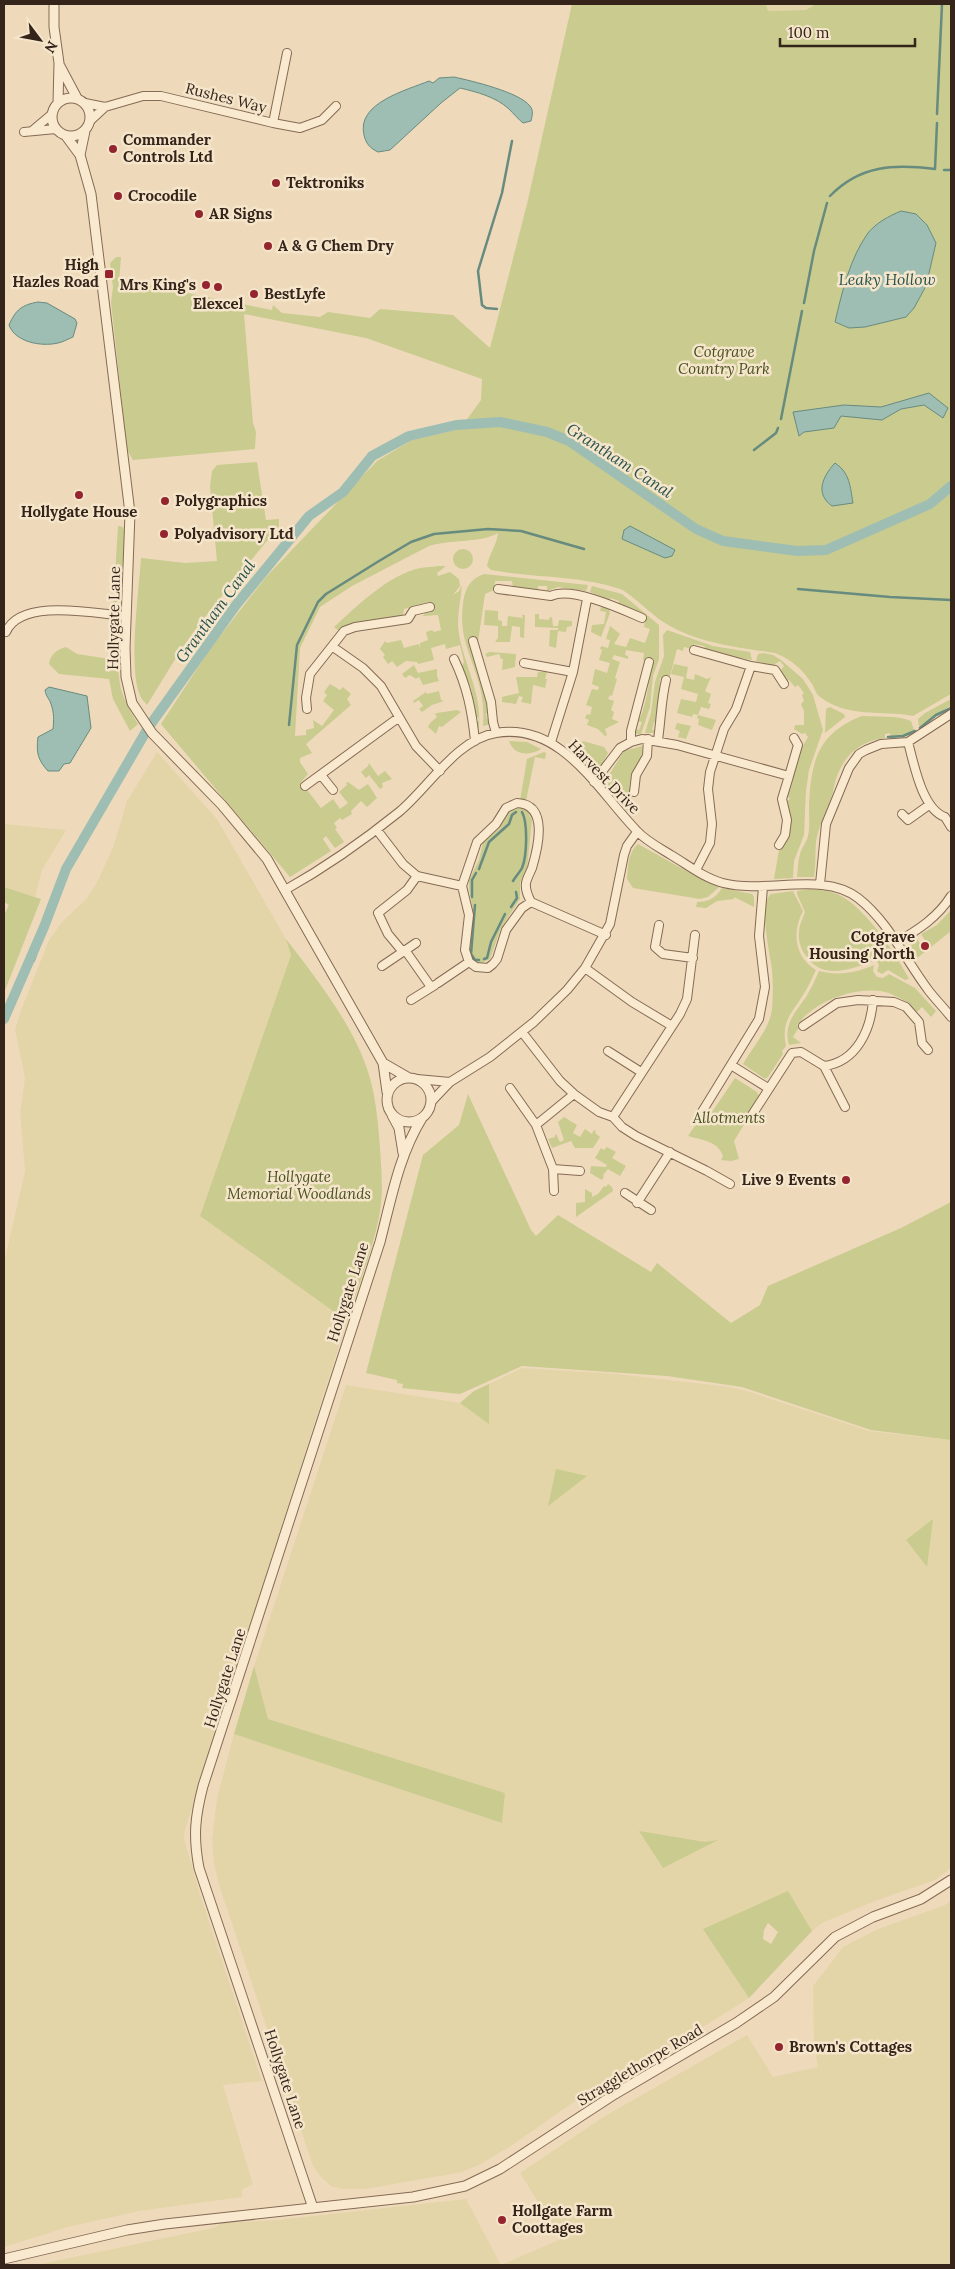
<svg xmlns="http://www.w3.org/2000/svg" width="955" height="2269" viewBox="0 0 955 2269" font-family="Lora,serif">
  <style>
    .farmland { fill: #e3d5a8 }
    .green { fill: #c9cb8f; fill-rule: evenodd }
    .water { fill: #9fbeb3; stroke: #678b7f }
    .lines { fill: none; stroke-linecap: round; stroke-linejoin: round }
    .stream { stroke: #678b7f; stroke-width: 2.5 }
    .canal { stroke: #9fbeb3; stroke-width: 10 }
    .minor-casing { stroke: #856a55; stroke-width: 10 }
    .tertiary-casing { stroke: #856a55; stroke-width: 11 }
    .minor { stroke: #f9e9ce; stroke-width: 8 }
    .tertiary { stroke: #f9e9ce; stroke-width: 9 }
    .poi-dot { fill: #94242e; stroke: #f5e5ca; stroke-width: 2 }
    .labels { text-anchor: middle; stroke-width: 5; stroke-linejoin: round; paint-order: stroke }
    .street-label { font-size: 15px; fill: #34241a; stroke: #f5e5ca }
    .poi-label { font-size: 15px; font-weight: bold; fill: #34241a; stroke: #f5e5ca; text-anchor: start }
    .park-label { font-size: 15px; font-style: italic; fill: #485020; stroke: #f5e5ca }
    .water-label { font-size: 16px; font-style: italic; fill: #29544e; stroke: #f5e5ca }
  </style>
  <rect width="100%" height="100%" fill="#eedabb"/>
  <path class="farmland" d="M766,4h50l-10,6 -38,1z
    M157,752l60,67 69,120 5,16 -91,261 147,105 -162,509 -1,8 16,56 62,187 -39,4 30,99 -11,6v7l-103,14 -71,16 -64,20v-984l21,-92 -5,-59 5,-34 -10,-48 6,-20 28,-70 13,-18 25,-24 9,-14 17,-36 14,-47z
    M4,824l62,6 -24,40 -7,27 -31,-10z
    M522,1368l95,6 113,13 17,4 122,40 82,9v428l-16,12 -60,21 -53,22 -10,8 -24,-39 -84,37 45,69 -41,26 -123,70 -74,52 -32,19 -17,7 -22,4 -75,13h-22l-12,-3 -9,-8 -9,-12 -93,-278 -6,-24 -2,-23 5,-43 17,-64 268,89 3,-30 -237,-74 -14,-53 92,-281 114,18 29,20v-39z
    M951,1900v365h-915l177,-37 9,-5 55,-3 189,-21 35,66 60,-26 -41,-66 85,-57 142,-81 26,42 45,-10 -4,-24 -1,-57 30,-39 35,-18 67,-24z"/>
  <path class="green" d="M572,4h194l2,7 38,-1 10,-6h135v690l-38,22c-31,-6 -66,2 -93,-19 -4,-3 -5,-8 -8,-13 -9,-14 -21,-25 -37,-31 -38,-6 -76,-9 -110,-30 -12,-7 -36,-31 -45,-34 -41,-14 -86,-11 -129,-19l-4,-4c2,-12 10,-21 11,-33 -21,11 -47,6 -69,13l-77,40 -32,21 -20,41 -5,88 11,-1v-5l8,-2 -1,-8 9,6 12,-16 -11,-9 4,-6 -3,-3 6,-8 10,6 3,-3 8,7 -4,5 4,6 -45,39 6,9 -12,5v4l8,12 -7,8 20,26 12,-9 7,10 8,-6 -9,-11 8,-7 -1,-2 2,-1 11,8 9,-6 9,14 -10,9 -6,-6 -10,10 1,3 -10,6 -2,-2 -6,5 3,5 -2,1 9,13 -9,6 -9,-12 -3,3 8,12 -41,26 -129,-153 49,-75 56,-72 111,-116 35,-21 48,-11 21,-29 1,-21 -116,-41 -122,-24 9,109 3,9 -1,17 -122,11 -6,-10 -16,-148 2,-15 -3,-24 6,-6h5l-2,25h13l140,28 1,-5 9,8 38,4 8,-5 42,6 10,-9 73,6 37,33 37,-144z
    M257,462l9,58 13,-1v7l-75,92 -22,30 -35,57c-2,-3 -6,-6 -7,-10 -12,-26 -1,-105 1,-137l44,5 32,-2 -7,-75 2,-15 5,-6z
    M118,526l5,1 2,8c-3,42 -13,114 -4,154 4,13 10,24 17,35l-8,7 -17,-32 -4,-20 -50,-5 -10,-10c1,-9 8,-15 17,-17l11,7 33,5z
    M453 559a10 10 0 1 1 20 0a10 10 0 1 1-20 0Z
    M439,566h7l-9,7 1,3 12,-4 9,7 1,7 -7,9 6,-4 3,-6c-1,16 -6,32 -3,49 6,33 23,60 20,94l-2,1 -1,-7 3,-1 -1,-4h-2l-5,-30 -10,-19 3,-6 -4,-17 -14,4 -1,-5 -14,4 3,12 -16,4 -1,-2 -11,-1 -9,6 -5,-6 -4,3 -5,-7 2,-2 -5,-6 5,-8 2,2 14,-3 3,8 15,-4 1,4v-5l8,-3 -2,-8 6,-2 2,2 7,-2 -3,-15 -15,1 3,-5 5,-2 -2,-7 -25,7 -1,6 -46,9v-2l-18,9 -5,-4c22,-20 49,-47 79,-57 8,-3 18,-3 26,-4z
    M484,574l104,11 -2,6 -28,-4 -11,4v-5h-9v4l-25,-2 -1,-7h-17l-1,9 -9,4 -7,48 -2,-3 -7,3c7,23 15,47 19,71l-2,1 1,5h3l1,5 -8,2c1,-11 0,-23 -2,-34 -7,-34 -23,-51 -18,-89 2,-15 7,-24 21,-29z
    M592,586l30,8 37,31v34l-6,17 -3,31 -9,27h-7l1,-5 4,1 3,-8 -4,-1c8,-10 12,-47 15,-61h-10l1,-7 -18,-3 -1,5 3,1v3l-14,-4 -2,4 8,3 -5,16 2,1 -5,17 -2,-1 -2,4 6,2 -3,9 3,2 -2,7 7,3 -14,7 2,6 -2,1 -7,-7 -11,-4 2,-5 -4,-2 2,-4 3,1 2,-8 -6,-2 6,-16 6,1 1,-3 -7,-3 3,-15 12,4 3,-10 -11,-3 3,-10 -2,-1 1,-3 7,2 2,-8 -4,-1 4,-13 10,8 -6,10 12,3 4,-9 15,5 5,-14 -6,-2 1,-6 -14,-12 -13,-5 1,-3 -8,-3 -1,2 -20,-8z
    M601,607l8,1 1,5 -9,24 -10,-5 1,-7 12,-1 2,-12 -6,-1z
    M485,610l13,1v9l4,1v5h5l1,-10 15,2 -1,-3h3l-1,23 -4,-1v-10l-8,-1 -2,16h-15l3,-4v-12l-14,-1z
    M535,614h4v5l10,1v-2l3,-1 1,9h5l1,-6 13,1v5l-5,1 -1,5 -8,-1 -2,17 -7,-2 1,-16h8v-2l-23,-1z
    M667,630l46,16 37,6 2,8 -44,-8 -4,-6 -10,-2 -2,5 -8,-2 -1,4 -6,-2 -8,31 -9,-2 -3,44h-3l-2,8h2v3h-9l6,-20 4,-31 9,-26 -1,-21z
    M490,652l26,2 -1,13 -13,3 1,-11h-2l-2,-5 -12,3 -2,-3z
    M763,653l10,2 8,5 22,19 10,16 10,35 -14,40 -3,21 -2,44 -10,26 -1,17 -19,1 5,-29 9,-15 2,-14 -3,-19 3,-4 -3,-1c5,-21 10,-43 21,-60l-3,-4 -3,1 -8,-5 1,-4h9v-14l-3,-7 3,-3 -2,-6 2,-2 -6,-8 -3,2 -6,-7 -4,2 -5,-11 4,-5 -4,-5 -10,6v-2l-14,-4 2,-7z
    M674,664l14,3 -2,11 8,2 1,-6 12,5 4,-2 -6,14 6,3 -3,9 3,1 -2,5 -8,-2 -3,8 18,5 -4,10 -14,-5 1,-6 -2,-1 1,-3 -5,-1 -1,3 -15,-4 4,-14 15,3 2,-8 -17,-5 3,-12 -13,-3z
    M414,665l4,8 19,-4v7l2,5 -16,4 -4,-8 -3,2 -6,-4 -5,3 -3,-4z
    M538,672h9l-2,7h2l-2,9 -12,-3 -2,19 -10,-2 2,-5 -4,-1 -3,8 -14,-2v-5l17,-4 -3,-16h21z
    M439,691l2,9 3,1 -12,4 -10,7 -3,-3 4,-3 -4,-6 -5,3 -1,-2 13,-9 1,2z
    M951,699v6l-32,22 -1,-8 7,-6z
    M830,707l14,7 1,3 -20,16 1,-24z
    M457,710l4,2 -19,15 -3,-1 -3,8 -8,-7 2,-4 7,-6 -2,-3 2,-1z
    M862,716c16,1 34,-1 49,5l4,12 -9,3 -15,2 -1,-5 -5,1v4c-24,3 -39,15 -48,38 -3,7 -3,15 -6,22 -5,15 -13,29 -15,44 -1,12 0,23 -2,35h-17c1,-9 1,-18 4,-26 2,-5 6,-10 7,-15 2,-9 1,-21 1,-31 2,-44 9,-72 53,-89z
    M677,723l14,3 -5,13 -8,-2 2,-6 -5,-2z
    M509,741l18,1 14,7c-11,7 -27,7 -32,-8z
    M583,741l21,6 4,6 -6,11 -6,6 -7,-3 -14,-15z
    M642,746c1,20 -9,20 -12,37 -2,13 8,16 -2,29l-24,-29 20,-32z
    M544,752l2,1 -1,6 -10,-2 -9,44h-6l7,-42z
    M369,763l9,13 7,-5 7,8 -10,4 1,4 -3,2 -11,-14 -3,3 -5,-6 7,-6z
    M519,807l8,3 5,10 -5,49 -7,14v16l-19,29 -11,31 -10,5 -8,-4 -3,-12 5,-33 -5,-27v-8l10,-20 4,-18 16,-13 11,-19z
    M638,844l70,39 11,4 -11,10 -8,2 -67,-11 -6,-9c1,-12 1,-27 11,-35z
    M4,887l37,12 -37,94v-78l5,-10 -5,-3z
    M722,888l30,6 2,3v10l-20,-10v2l-17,2 -11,7 -10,-1 1,-5c11,0 19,-4 25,-14z
    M811,889c10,1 21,2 30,7 25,13 55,58 68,83l-4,1 -17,-10 -6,4 -5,-3 2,-6 -3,-5c-24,9 -53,21 -70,-4 -6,-8 -8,-17 -7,-26 1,-7 4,-12 6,-18l-8,-18v-3z
    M793,891l10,20c-11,20 -9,46 13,59 -4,8 -8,18 -13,25 -12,20 -22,26 -17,51l-4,5 1,3 -15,23 -3,2 -22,-15c10,-17 27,-36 29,-55 1,-13 1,-27 0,-40 -2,-15 -14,-65 -1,-75z
    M951,910v21l-35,28 -8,-12 2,-5 6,-5 8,13 5,-3 -8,-13 16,-9z
    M286,939c30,39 69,88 83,136 7,23 9,48 11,72 1,18 3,38 1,57 -5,39 -22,79 -34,117l-147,-105 91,-261z
    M874,965l-1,6 4,6 6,1 6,-4 26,14 21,23 -5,6 -9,-10 -5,5c-4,-3 -5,-6 -8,-9 -1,-1 -18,-9 -20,-10 -29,-9 -74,7 -92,32l2,2 -6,10 8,6 -12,2c-6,-21 6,-32 17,-48 5,-8 9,-17 13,-26 19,5 37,2 55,-6z
    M735,1078l22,14 3,6 -26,43 5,18 -8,2 -10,-1 2,-4c-5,-15 -21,-16 -35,-20l13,-19 7,1z
    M468,1094l63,136 5,6 22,-21 93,57 6,-9 74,60 29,-18 8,-19 133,-58 50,-26v238l-80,-10 -129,-43 -75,-11 -145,-10 -62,28 -58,-6 1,-4 -6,-1v-3l-31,-7 57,-218 36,-30z
    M564,1117l13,8 -4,8 7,4 5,-8 7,5 2,-4 2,1 -1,2 5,4 -7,11h-18l-4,-7 -19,7 -4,-9 7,-2v-2l1,-1 4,8 4,-2 -6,-18z
    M607,1147l9,5 -4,6 14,8 -6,10 -12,-7 -5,6 1,1 -2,4 -12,-7 1,-7 15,1 1,-2 -12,-7 6,-10 3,2z
    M608,1184l4,3 1,4 -37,26v-14l9,-1v-13l7,4v4l6,-3 6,-8 2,1z
    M489,1384v40l-29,-21 14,-12z
    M556,1469l31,7 -39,30z
    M933,1519l-6,48 -21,-27z
    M254,1666l14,53 237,74 -3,30 -268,-89z
    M639,1831l66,11 13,-2 -55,28z
    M788,1891l24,40 -63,67 -46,-69zM768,1923l10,9 -7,12 -8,-5 1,-9z"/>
  <path class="water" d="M454,77c18,4 65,15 76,29 4,5 2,10 1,15l-8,2c-5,-4 -9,-9 -14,-14 -13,-12 -32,-17 -49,-21l-19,15 -51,47 -12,2c-8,-4 -12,-8 -14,-17 -8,-32 43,-45 65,-54l4,2 6,-5z
    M901,211l15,3 11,11 9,18 -10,43 -12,22 -8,9 -41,10 -16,1 -14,-6c7,-30 15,-64 33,-89 8,-10 21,-17 33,-22z
    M38,302l9,1 28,16 2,4 -4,14c-5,2 -10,5 -15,6 -17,4 -43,-1 -49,-18 7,-16 13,-20 29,-23z
    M929,393l19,15 -5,10 -19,-13 -23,4 -19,11 -41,-4 -7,12 -30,4 -5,4 -6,-24 51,-7 37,2z
    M835,463c15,10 15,23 18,40l-21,3c-17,-12 -10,-29 3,-43z
    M931,500l-1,4 4,2 -35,16 -5,-1 1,-5z
    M630,526l45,24 -3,6 -7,2 -43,-19 2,-9z
    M49,687l38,9 4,32 -21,35 -6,1 -5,7h-11c-10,-11 -12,-18 -10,-34l15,-8c1,-8 1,-17 -2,-25 -2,-6 -5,-7 -6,-14z
    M41,925l6,2 -13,35 -7,-3z"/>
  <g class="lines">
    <path class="stream" d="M937,114l5,-110
      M944,170h7
      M830,196c30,-31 64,-32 105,-27l2,-46
      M804,303l10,-52 13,-48
      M497,309l-11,-1 -4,-3 -4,-34 24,-78 10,-52
      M781,419l21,-108
      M754,450l22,-17 2,-5
      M798,589l92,8 61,3
      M289,725l8,-80 21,-43 8,-8 53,-33 32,-19 23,-8 54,-5 33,2 63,18
      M920,728l16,-13 15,-7
      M888,737l15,-1 12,-5
      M479,869l10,-27 20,-18 3,-9 4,-3
      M513,881c3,-5 7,-9 9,-13 5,-12 6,-45 0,-56
      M472,897v-17l4,-7
      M475,905l-4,49 4,6h4
      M511,907l6,-9 -1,-6
      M484,959l3,-1 4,-16 14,-28"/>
    <path class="canal" d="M4,1019l40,-92 22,-58 82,-141 88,-123 73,-89 34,-24 29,-36 37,-20 47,-11 44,-3 47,10 22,9 127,88 27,12 74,10 29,-1 104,-46 21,-18"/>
    <defs>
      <path id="minor" d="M85,103l20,4 38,-11h18l112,27 27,5 22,-8 14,-14
        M91,120l14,-13
        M273,123l14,-70
        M33,130l19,-16
        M24,132l32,-3
        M498,589l53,7c20,-10 70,13 91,22
        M6,632c15,-35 91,-18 120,-16
        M473,641l18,61 2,20 3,11
        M333,647l30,21 18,18 35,60 24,25
        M694,650l57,16 24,4 9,14
        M454,659c13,27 18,52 21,82
        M524,663l49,9
        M307,709l-1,-11 4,-24 34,-43 11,-4 53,-8 5,-8 17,-4
        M658,740c3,-20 3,-40 8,-60
        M551,742l22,-70 14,-73
        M631,742v-11l18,-69
        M908,742c6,22 14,67 37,75l6,10
        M321,775l12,15
        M789,776l9,-31 -4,-7
        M594,782l26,-34 11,-6 11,-3 35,6 112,31 -7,23 5,21 -2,15 -6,10
        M305,786l93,-68
        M634,792l2,-17 11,-19 1,-17
        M517,803c32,1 21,45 15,65 -2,5 -5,10 -6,15 -1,7 2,13 5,19l-9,6 -16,22 -9,29 -4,5 -5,4 -12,-1 -7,-5 -4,-12 4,-35 -7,-29 15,-44 19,-18 10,-16z
        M902,814l6,6 21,-15
        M377,830l26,34 14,12 45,10
        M696,870l14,-27 2,-19 -4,-35 2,-17 14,-43 12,-20 15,-43
        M820,884l6,-60 23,-56 10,-14 7,-4 15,-6 27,-2 43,-28
        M285,890c41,-23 78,-49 114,-78 29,-24 58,-73 97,-79 66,-11 102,58 141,98 9,10 23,17 34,24 17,10 33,23 52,28 44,11 100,-12 135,15 31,24 48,63 71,93 7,9 15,17 22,26
        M531,902l75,33
        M659,925l-4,22 8,7 30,4
        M897,942c21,-12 41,-25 54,-46
        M405,950l26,37
        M403,952l-15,-18 -10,-21 29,-23 10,-14
        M382,966l34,-23
        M585,968l47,34 40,24
        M438,983l31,-21
        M411,1000l24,-15
        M803,1026l34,-23 21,-3 36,2 12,5 13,15 3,21 6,7
        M522,1032l38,49 14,13 25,18 14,5 9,10 14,9 69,34
        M608,1051l33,21
        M731,1065l37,23
        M824,1066l21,41
        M417,1079l33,3
        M510,1088l26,37
        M431,1102l19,-20 40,-25 44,-35 33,-32 18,-22 25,-44 14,-69 3,-9 10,-14
        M700,1115l59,-96 6,-32 -6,-51 4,-49
        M752,1115l40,-62 9,-1 23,14c33,-4 47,-37 49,-66
        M613,1117l67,-103 7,-15 8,-64
        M553,1169l27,2
        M707,1171l23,13
        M554,1191l-1,-22 -17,-44 38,-31
        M625,1193l26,17
        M637,1203l33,-51"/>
      <path id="tertiary" d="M54,4v23l5,36 -1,40
        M60,66l17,32
        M52 117a19 19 0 1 1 38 0a19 19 0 1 1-38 0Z
        M66,136l14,19 11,39 39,319 -5,135 1,29 6,26 20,30 70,72 45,54 116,204 4,29
        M80,155l5,-24
        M383,1063l26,15
        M387 1100a22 22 0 1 1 44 0a22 22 0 1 1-44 0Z
        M392,1115l7,13 4,25
        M313,2208l-114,-340c-6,-32 -4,-51 4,-82l177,-544c11,-42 19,-87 42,-124
        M4,2259l123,-29 38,-6 248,-27 52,-11 35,-17 115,-75 121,-71 38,-26 61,-60 38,-20 48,-18 30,-19"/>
    </defs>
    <use href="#minor" class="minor-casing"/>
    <use href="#tertiary" class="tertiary-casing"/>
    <use href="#minor" class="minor"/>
    <use href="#tertiary" class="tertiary"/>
  </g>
  <g class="poi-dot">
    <circle cx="113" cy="149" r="5"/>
    <circle cx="276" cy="183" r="5"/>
    <circle cx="118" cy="196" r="5"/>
    <circle cx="199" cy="214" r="5"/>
    <circle cx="268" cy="246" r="5"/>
    <rect x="104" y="269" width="10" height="10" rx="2.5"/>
    <circle cx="206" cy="285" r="5"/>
    <circle cx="218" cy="287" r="5"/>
    <circle cx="254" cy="294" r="5"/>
    <circle cx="79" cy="495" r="5"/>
    <circle cx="165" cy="501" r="5"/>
    <circle cx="164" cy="534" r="5"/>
    <circle cx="925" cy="946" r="5"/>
    <circle cx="846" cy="1180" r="5"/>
    <circle cx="779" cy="2047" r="5"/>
    <circle cx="502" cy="2220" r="5"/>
  </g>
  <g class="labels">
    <g class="street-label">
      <text transform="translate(226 98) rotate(14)" y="5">Rushes Way</text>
      <text transform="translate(114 618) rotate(-89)" y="5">Hollygate Lane</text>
      <text transform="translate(604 777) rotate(46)" y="5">Harvest Drive</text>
      <text transform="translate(348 1292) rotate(-72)" y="5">Hollygate Lane</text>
      <text transform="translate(225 1678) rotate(-72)" y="5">Hollygate Lane</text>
      <text transform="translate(640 2065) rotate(-31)" y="5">Stragglethorpe Road</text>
      <text transform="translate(285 2079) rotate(72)" y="5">Hollygate Lane</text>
    </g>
    <g class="poi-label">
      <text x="123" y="145">Commander<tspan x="123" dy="17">Controls Ltd</tspan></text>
      <text x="286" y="188">Tektroniks</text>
      <text x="128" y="201">Crocodile</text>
      <text x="209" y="219">AR Signs</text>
      <text x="278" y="251">A &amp; G Chem Dry</text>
      <text x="99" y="270" text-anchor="end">High<tspan x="99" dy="17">Hazles Road</tspan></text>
      <text x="196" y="290" text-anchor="end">Mrs King's</text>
      <text x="264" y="299">BestLyfe</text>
      <text x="218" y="309" text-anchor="middle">Elexcel</text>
      <text x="175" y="506">Polygraphics</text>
      <text x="79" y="517" text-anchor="middle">Hollygate House</text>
      <text x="174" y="539">Polyadvisory Ltd</text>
      <text x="915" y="942" text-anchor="end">Cotgrave<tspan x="915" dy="17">Housing North</tspan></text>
      <text x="836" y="1185" text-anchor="end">Live 9 Events</text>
      <text x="789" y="2052">Brown's Cottages</text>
      <text x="512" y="2216">Hollgate Farm<tspan x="512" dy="17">Coottages</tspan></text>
    </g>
    <g class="park-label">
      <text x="724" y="357">Cotgrave<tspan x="724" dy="17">Country Park</tspan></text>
      <text x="729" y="1123">Allotments</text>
      <text x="299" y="1182">Hollygate<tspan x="299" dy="17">Memorial Woodlands</tspan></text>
    </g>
    <g class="water-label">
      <text x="887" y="285">Leaky Hollow</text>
      <text transform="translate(620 460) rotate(33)" y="6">Grantham Canal</text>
      <text transform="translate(215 611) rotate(-54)" y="6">Grantham Canal</text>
    </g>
  </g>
  <rect width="955" height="2269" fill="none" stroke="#34241a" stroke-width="10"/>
  <g transform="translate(40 40) rotate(122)" stroke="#f5e5ca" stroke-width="4" paint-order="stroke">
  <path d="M0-4L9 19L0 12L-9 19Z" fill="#34241a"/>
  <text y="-8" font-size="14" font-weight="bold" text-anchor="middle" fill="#34241a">N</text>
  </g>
  <path d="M780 38v8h135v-8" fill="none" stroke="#34241a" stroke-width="2.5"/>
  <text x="788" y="38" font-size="15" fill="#34241a" stroke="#f5e5ca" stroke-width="4" paint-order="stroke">100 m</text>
</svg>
